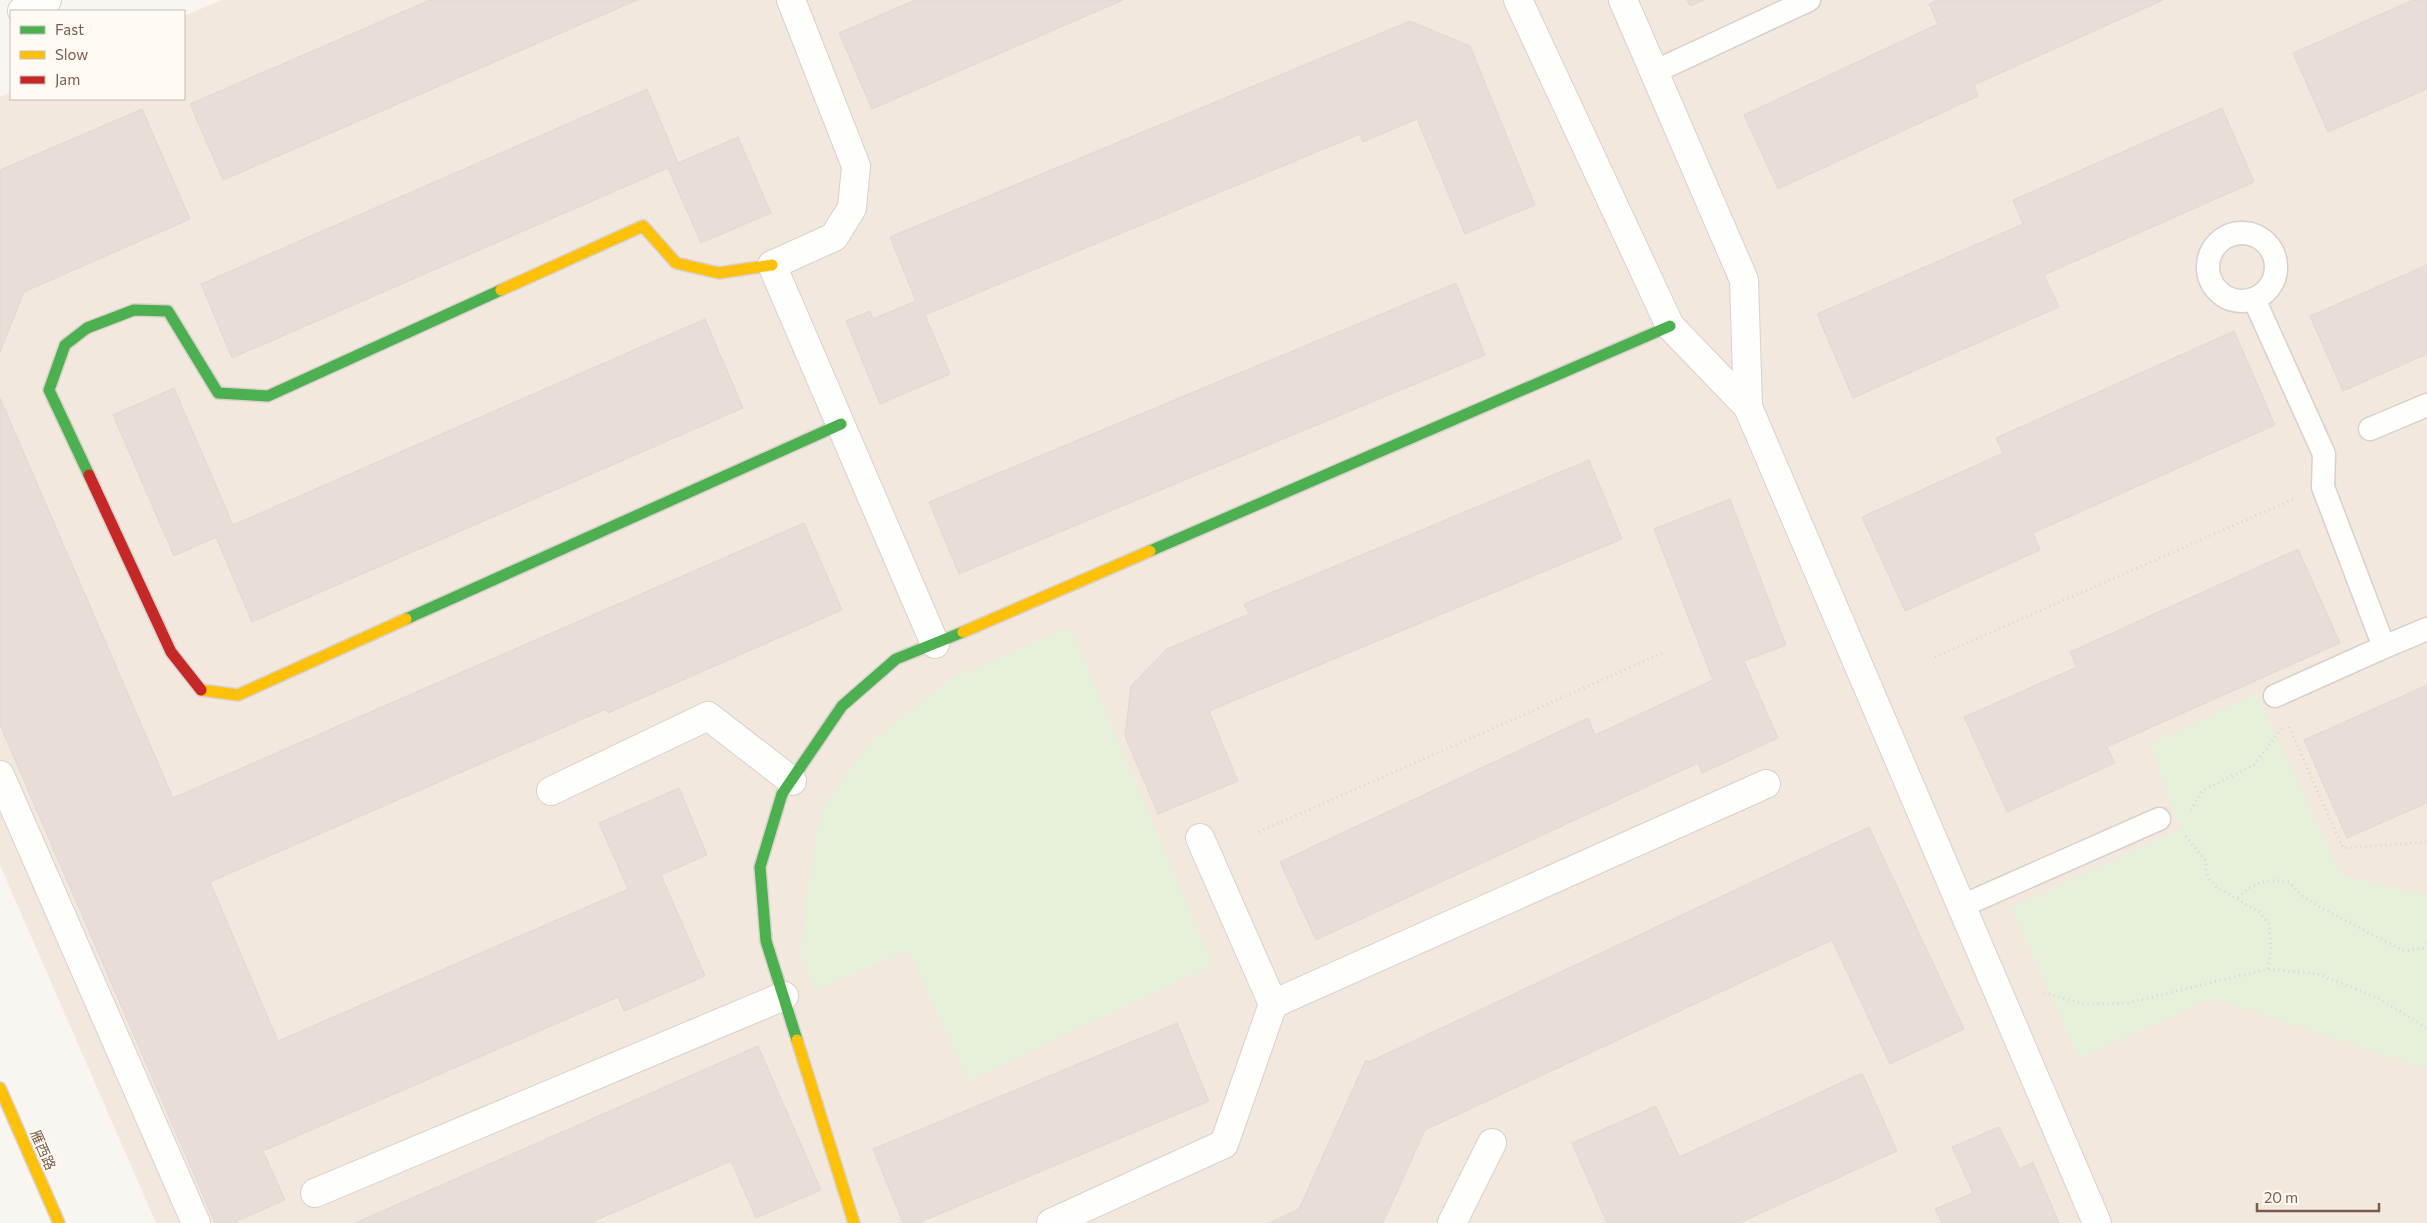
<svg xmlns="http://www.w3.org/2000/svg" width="2427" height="1223" viewBox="0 0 2427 1223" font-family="Commissioner,'Noto Sans SC',sans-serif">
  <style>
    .residential { fill: #f2e8de }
    .green { fill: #e7f0db }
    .building { fill: #e6ded7; stroke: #e2d8d2 }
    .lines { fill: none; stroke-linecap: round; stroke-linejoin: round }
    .lane-casing { stroke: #d7d1cb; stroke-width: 25 }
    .street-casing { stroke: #d7d1cb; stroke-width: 30 }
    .fast-casing { stroke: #d9d2cb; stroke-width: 14 }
    .slow-casing { stroke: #d9d2cb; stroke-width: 14 }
    .jam-casing { stroke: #d9d2cb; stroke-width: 14 }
    .path { stroke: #dcd5d0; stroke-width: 3; stroke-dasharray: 1 4; stroke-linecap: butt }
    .lane { stroke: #fefefd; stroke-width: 22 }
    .street { stroke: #fefefd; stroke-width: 28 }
    .fast { stroke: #4caf50; stroke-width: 11 }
    .slow { stroke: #ffc107; stroke-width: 11 }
    .jam { stroke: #c62828; stroke-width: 11 }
    .labels { text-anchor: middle; stroke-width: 4; stroke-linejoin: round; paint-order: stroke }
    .street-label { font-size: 14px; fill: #7a5c4d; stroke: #fffaf3 }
  </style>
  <rect width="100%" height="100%" fill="#f9f5f0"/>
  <path class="residential" d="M221,0h2206v1223h-2271l-156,-358v-768l11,-5v7h173v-83z"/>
  <path class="green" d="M1070,627l143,338 -245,116 -60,-131 -93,41 -15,-39 9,-72 12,-69 49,-69 82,-64z
    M2257,693l84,182 86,20v174l-214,-71 -134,60 -68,-150 169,-79 -30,-85z"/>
  <path class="building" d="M430,0h207l-414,180 -33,-76z
    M915,0h208l-251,109 -33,-76z
    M1687,0h17l-14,6z
    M1937,0h226l-189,85 4,11 -200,93 -34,-74 194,-91 -9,-20z
    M2413,0h14v89l-99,43 -35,-79z
    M1410,21l60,25 65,159 -70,29 -48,-115 -54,23 -3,-8 -435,181 25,59 -70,30 -34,-83 24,-10 3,8 43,-18 -26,-64z
    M647,89l31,74 60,-26 33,76 -70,30 -33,-75 -436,190 -31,-74z
    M2222,108l32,74 -210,93 15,32 -206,91 -36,-84 206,-90 -10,-24z
    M142,109l48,110 -166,73 -24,60v-182z
    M2427,265v89l-84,37 -33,-75z
    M1456,283l29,72 -526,219 -30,-72z
    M705,319l38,89 -491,214 -36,-85 -42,19 -61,-141 61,-27 59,137z
    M2234,331l41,94 -242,108 7,17 -135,61 -43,-94 141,-64 -7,-15z
    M0,398l173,400 631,-275 38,87 -234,103 -2,-4 -396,173 68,159 350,-152 -29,-66 80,-35 28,67 -46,20 44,101 -81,35 -6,-14 -355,154 22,49 -53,23h-17l-215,-498z
    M1589,460l33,79 -413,172 29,70 -80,33 -33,-78 6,-50 36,-37 82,-35 -5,-10z
    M1730,499l56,146 -42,16 34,77 -76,35 -4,-10 -382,177 -36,-78 308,-144 7,17 118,-55 -59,-151z
    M2298,549l42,94 -233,104 8,16 -108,49 -43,-95 113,-50 -7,-15z
    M2427,685v118l-80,35 -43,-98z
    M1869,827l95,202 -74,35 -58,-124 -407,190 -42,93h-115l31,-14 67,-149 3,2z
    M1177,1023l32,78 -291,122h-15l-30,-74z
    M758,1046l63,144 -65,28 -25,-57 -141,62h-235z
    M1862,1073l35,78 -158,72h-132l-35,-80 84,-37 23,51z
    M1999,1127l21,42 13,-7 26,61h-117l-7,-14 38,-16 -21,-46z"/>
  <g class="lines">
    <defs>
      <path id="lane" d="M1654,72l155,-72
        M2208 267a34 34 0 1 1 68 0a34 34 0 1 1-68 0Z
        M2254,299l70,155 -1,33 61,160 43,-18
        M2370,429l57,-24
        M2275,696l109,-49
        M1962,906l197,-87"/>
      <path id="street" d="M791,0l65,166 -4,42 -18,29 -62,28 163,379
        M1518,0l152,326 78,81 349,816
        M1623,0l121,280 4,127
        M22,11l25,-11
        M0,775l196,448
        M551,791l157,-75 84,65
        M1200,838l73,166 493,-220
        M315,1193l469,-197
        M1051,1223l173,-79 49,-140
        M1452,1223l40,-80"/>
      <path id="fast" d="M89,475l-40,-85 16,-45 22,-17 47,-18 34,1 50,82 50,3 233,-106
        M1150,551l520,-225
        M406,619l435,-195
        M797,1040l-31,-99 -6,-74 22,-73 60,-88 54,-47 67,-27"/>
      <path id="slow" d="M501,290l142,-64 33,37 43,10 53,-8
        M963,632l187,-81
        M201,690l37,5 168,-76
        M797,1040l57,183
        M0,1088l59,135"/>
      <path id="jam" d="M89,475l82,177 30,38"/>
    </defs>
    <use href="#lane" class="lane-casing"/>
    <use href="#street" class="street-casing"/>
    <use href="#fast" class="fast-casing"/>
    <use href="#slow" class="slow-casing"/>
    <use href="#jam" class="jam-casing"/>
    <path class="path" d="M1935,657l359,-158
      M2289,727l54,121 84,-6
      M2191,810l11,-19 52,-26 28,-37
      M1259,832l406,-180
      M2186,836l19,24 3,17 7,9 44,26 10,12 2,24 -3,21
      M2238,898c17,-17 28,-19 51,-16l12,13 17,11 86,45 19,-3 4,-4
      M2044,993l41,11 43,-1 140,-34 50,5 60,24 49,30"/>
    <use href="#lane" class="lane"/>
    <use href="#street" class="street"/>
    <use href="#fast" class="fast"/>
    <use href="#slow" class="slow"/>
    <use href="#jam" class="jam"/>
  </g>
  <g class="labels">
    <g class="street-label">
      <text transform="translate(43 1150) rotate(66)" y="5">雁西路</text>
    </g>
  </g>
  <rect x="10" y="10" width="175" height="90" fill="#fffaf3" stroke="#cabbb1"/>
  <rect x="20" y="26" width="25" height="8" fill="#4caf50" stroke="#cabbb1"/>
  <text x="55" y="35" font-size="15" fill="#7a5c4d">Fast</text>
  <rect x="20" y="51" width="25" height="8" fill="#ffc107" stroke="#cabbb1"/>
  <text x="55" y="60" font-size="15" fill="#7a5c4d">Slow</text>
  <rect x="20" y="76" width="25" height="8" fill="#c62828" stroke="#cabbb1"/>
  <text x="55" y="85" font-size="15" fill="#7a5c4d">Jam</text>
  <path d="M2257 1203v8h122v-8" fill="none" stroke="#7a5c4d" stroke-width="2.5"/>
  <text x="2264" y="1203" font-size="15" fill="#7a5c4d" stroke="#fffaf3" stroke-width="4" paint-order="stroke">20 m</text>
</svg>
